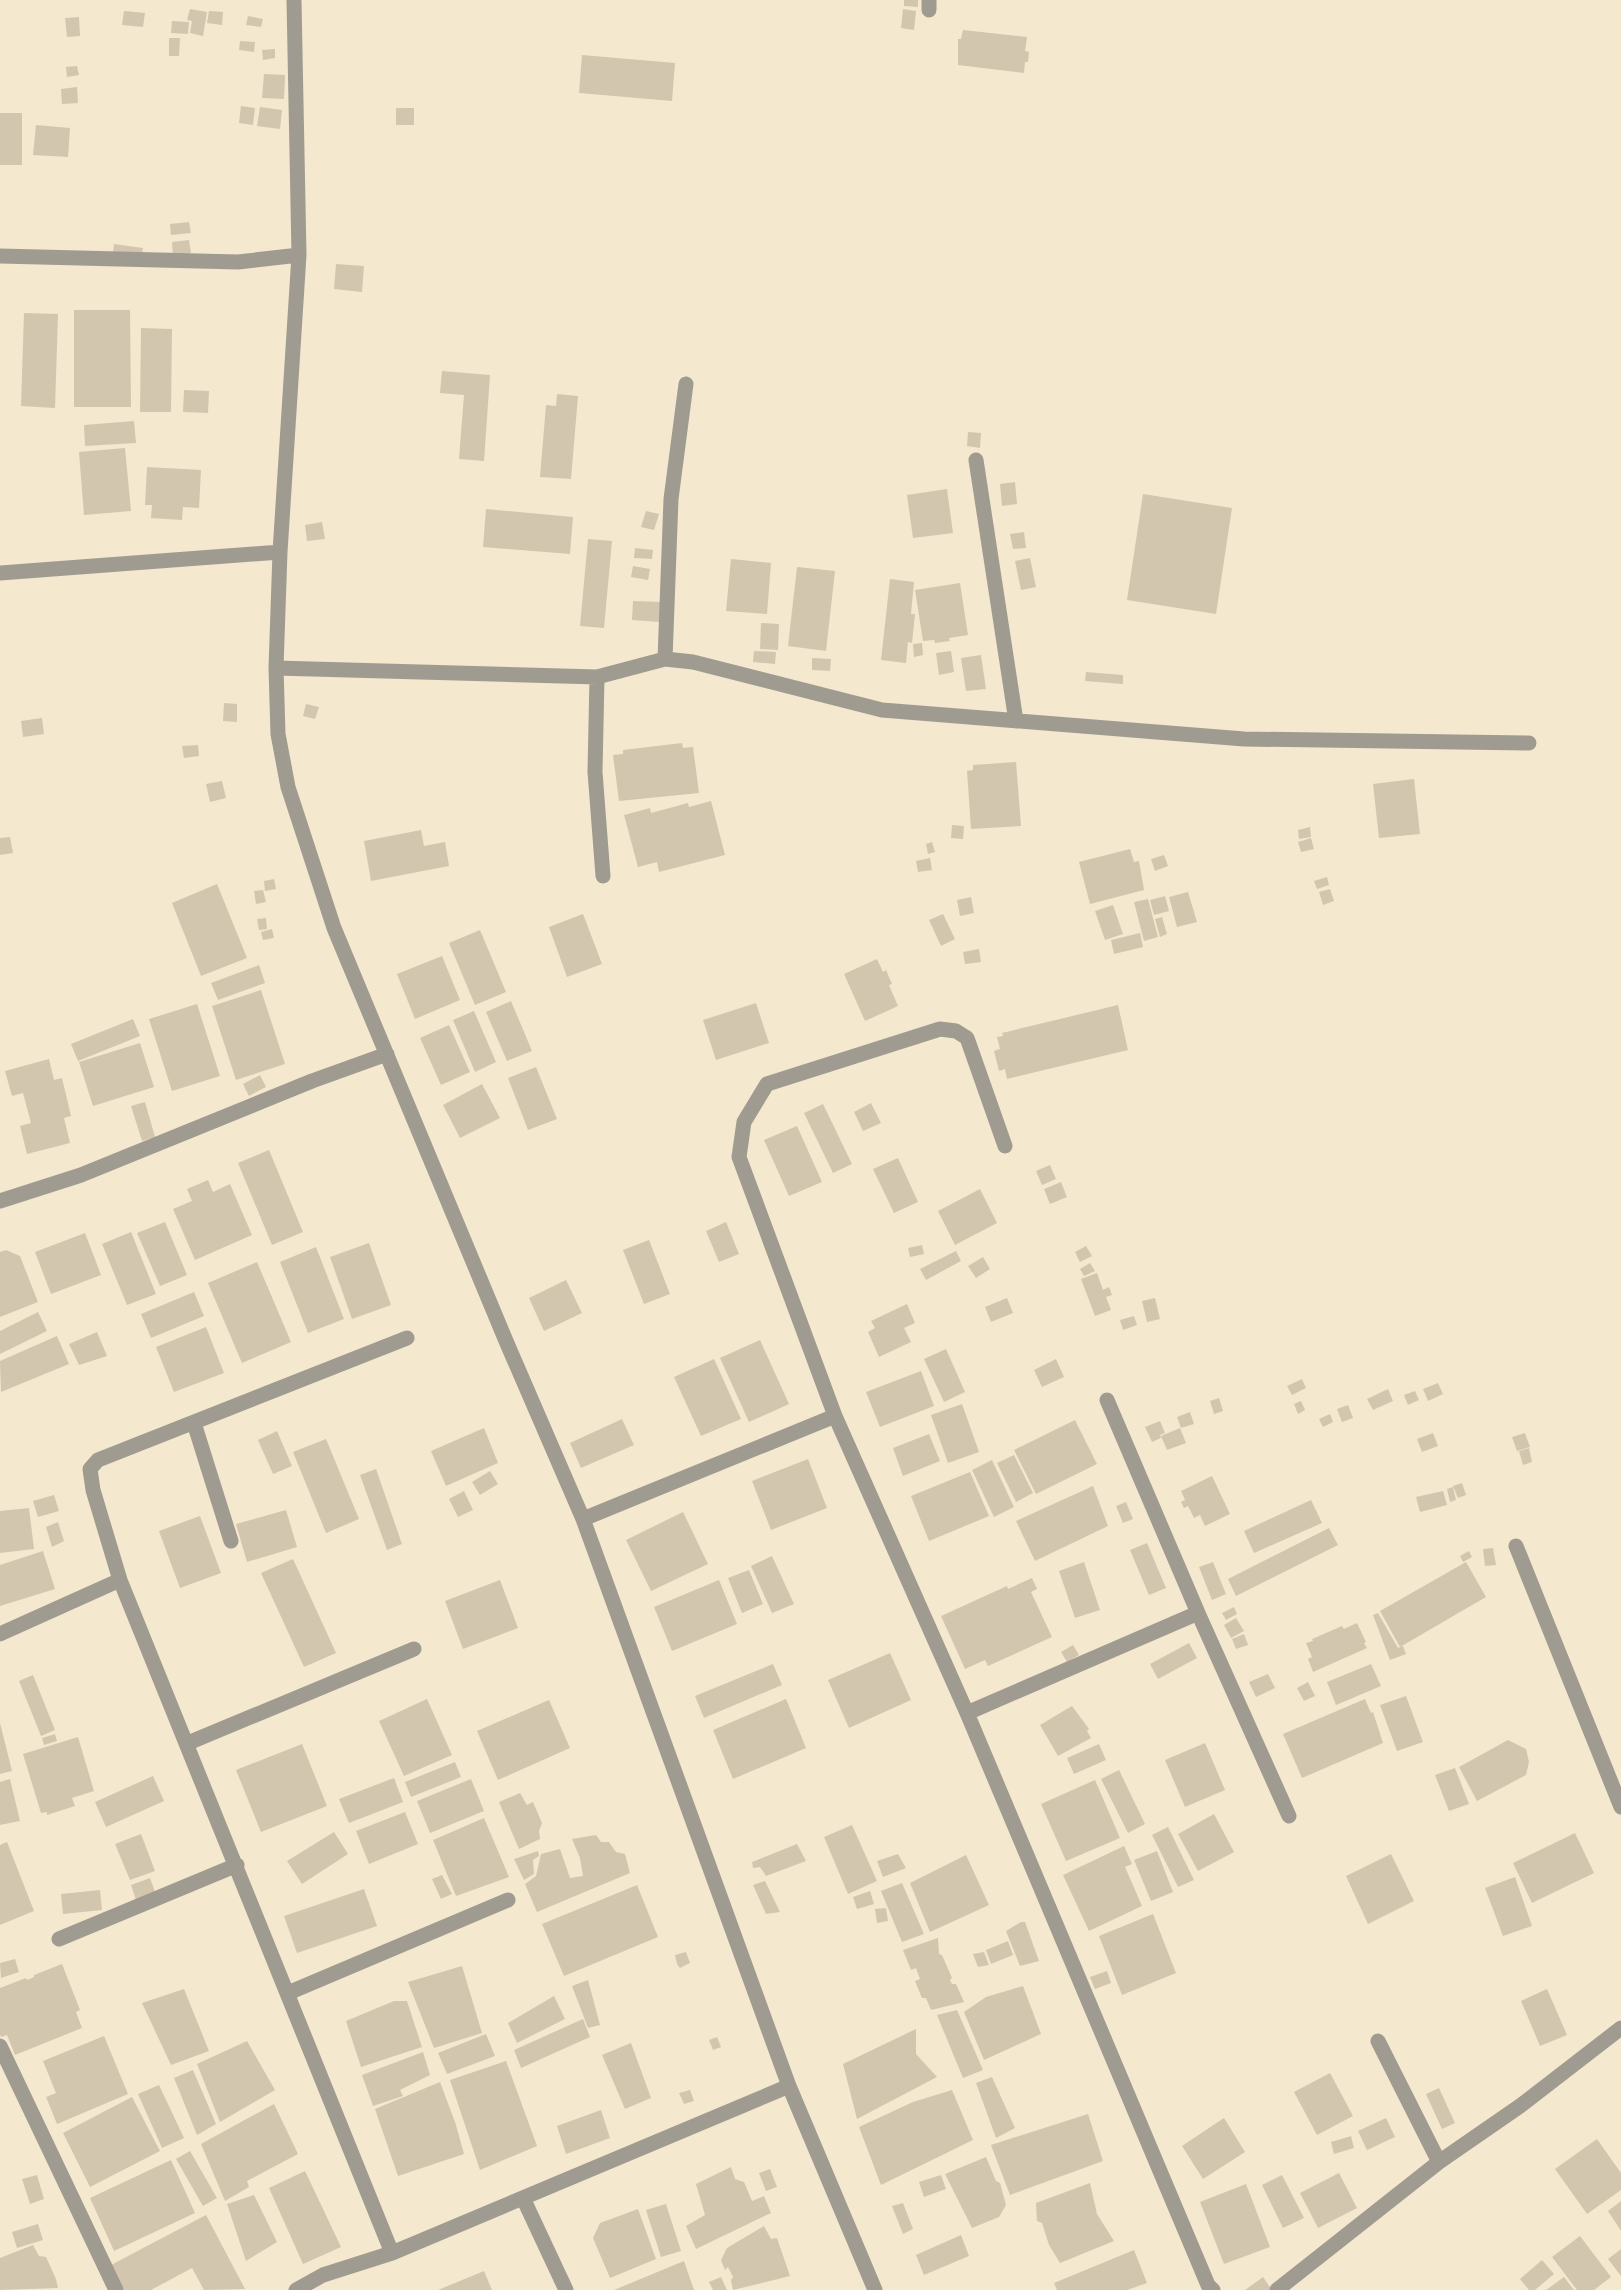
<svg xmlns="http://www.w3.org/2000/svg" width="1621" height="2290" viewBox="0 0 1621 2290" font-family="Signika,sans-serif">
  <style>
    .building { fill: #d2c7ae }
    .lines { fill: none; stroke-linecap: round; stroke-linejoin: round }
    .minor { stroke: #a09b90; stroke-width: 15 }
  </style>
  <rect width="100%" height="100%" fill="#f4e8cf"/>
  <path class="building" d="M904,0h14v7l-14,-1z
    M190,9l17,3 -4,24 -13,-3 2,-12 -5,-1z
    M903,9l13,2 -2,19 -13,-2z
    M124,11l21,2 -2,14 -21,-2z
    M209,11l14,1 -1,13 -15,-2z
    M248,16l15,3 -2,8 -15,-2z
    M79,17l1,19 -13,1 -2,-19z
    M172,21l17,1 -1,12 -17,-1z
    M963,30l64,7 -2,14 4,1 -1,10h-3l-1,11 -66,-8v-26h3z
    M169,38h11l-1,18h-10z
    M240,41l15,1 -1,10 -15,-2z
    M275,49v9l-12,2 -1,-10z
    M582,55l93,8 -3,38 -93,-8z
    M77,66l2,9 -12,2 -1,-10z
    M264,74l21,1 -1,24 -22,-1z
    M77,87l1,16 -16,1 -1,-15z
    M241,106l14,2 -2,17 -14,-2z
    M260,107l22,3 -2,19 -23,-3z
    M396,108h18v17h-18z
    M0,113h22v52h-22z
    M36,125l34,3 -2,29 -35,-2z
    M189,222l2,11 -20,2 -1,-11z
    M189,240l2,13 -18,3 -1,-14z
    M114,244l29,4 -2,10 -28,-5z
    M336,264l28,2 -2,26 -28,-3z
    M74,310h56l1,97h-57z
    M24,313l34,1 -3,94 -34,-2z
    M141,328l31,1 -1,83h-31z
    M442,371l48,4 -6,86 -25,-2 5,-64 -24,-2z
    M184,390l25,1 -1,22 -25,-1z
    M557,394l21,2 -7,83 -31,-2 6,-72 10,1z
    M134,421l2,22 -51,3 -1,-21z
    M968,432l13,1 -1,15 -13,-2z
    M125,448l6,63 -47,4 -5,-63z
    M147,467l54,3 -2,38 -16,-1 -1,13 -31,-2 1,-13h-7z
    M1015,482l2,22 -15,2 -2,-22z
    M947,489l6,44 -40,5 -6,-43z
    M1143,494l89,14 -16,106 -89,-14z
    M486,509l87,8 -3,37 -87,-7z
    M646,511l13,3 -5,16 -13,-3z
    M322,522l3,17 -18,2 -2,-16z
    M1024,532l2,16 -13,1 -3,-15z
    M588,539l24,2 -8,87 -24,-2z
    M635,548l18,2 -1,9 -18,-1z
    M1030,558l6,29 -15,3 -6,-29z
    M731,559l40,4 -4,51 -41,-3z
    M633,566l17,3 -2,11 -17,-3z
    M797,567l38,4 -9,80 -38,-5z
    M890,579l24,3 -3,32h4l-3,29 -4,-1 -2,21 -25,-3z
    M960,583l8,52 -19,3 1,3 -15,2 -1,-3 -11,1 -8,-51z
    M633,601l28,1 -1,20 -28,-2z
    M761,623l18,1 -1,26 -18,-1z
    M922,643l1,12 -9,2 -1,-13z
    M754,651l22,1 -1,12 -22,-2z
    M951,651l3,21 -15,3 -3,-22z
    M981,655l5,34 -20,2 -5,-33z
    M812,658l19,1 -1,12 -18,-1z
    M1086,672l37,3v9l-38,-3z
    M224,703l13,1v18l-14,-1z
    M306,704l13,3 -4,12 -12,-3z
    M42,718l2,16 -21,3 -2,-16z
    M682,743l1,5 10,-1 6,46 -80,8 -6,-46 10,-1v-4z
    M198,745l1,11 -15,2 -2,-12z
    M1016,762l5,64 -50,3 -4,-58 6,-1v-5z
    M1414,779l6,55 -41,4 -6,-54z
    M222,781l4,17 -16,4 -4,-18z
    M711,801l14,54 -66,17 -2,-10 -19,5 -14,-52 26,-7 1,5 37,-10 1,4z
    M952,825l12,1 -1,13 -12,-1z
    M1310,827l1,10 -12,2 -1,-9z
    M421,830l3,16 21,-4 4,24 -78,15 -7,-40z
    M10,837l3,16 -13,2v-17z
    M1311,838l3,11 -13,3 -3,-10z
    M932,842l3,10 -7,2 -2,-10z
    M1130,849l4,13 5,-1 5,29 -54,14 -11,-42z
    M1164,855l4,11 -13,5 -4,-12z
    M930,858l2,12 -14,2 -2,-11z
    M1327,877l2,8 -12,4 -3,-8z
    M274,879l2,10 -11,2 -1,-10z
    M217,884l30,74 -46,18 -29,-73z
    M1330,889l4,12 -11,4 -4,-13z
    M263,890l3,12 -10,2 -2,-13z
    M1188,892l9,30 -20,5 -8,-30z
    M1165,896l4,15 -15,4 -4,-15z
    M971,897l3,16 -14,3 -3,-16z
    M1148,899l10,38 -14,4 -10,-39z
    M1113,905l10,29 -18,6 -10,-29z
    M583,914l19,50 -35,13 -18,-50z
    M943,914l12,25 -14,7 -12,-26z
    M1162,917l5,17 -7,3 -5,-18z
    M266,918l1,11 -8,1 -2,-11z
    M272,929l2,9 -11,2 -2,-8z
    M480,930l26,62 -31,13 -26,-62z
    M1140,933l3,14 -29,7 -3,-14z
    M979,949l2,13 -16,2 -2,-12z
    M442,956l18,44 -45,19 -18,-45z
    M877,959l6,13 3,-2 6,14 -3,1 9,21 -33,15 -21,-47z
    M259,965l6,18 -47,17 -7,-17z
    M261,990l24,74 -49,16 -24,-74z
    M511,1001l21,50 -25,10 -21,-49z
    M756,1003l13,40 -53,17 -13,-40z
    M197,1004l23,72 -48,15 -23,-72z
    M1118,1005l10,45 -121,29 -2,-10 -6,2 -5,-20 6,-2 -3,-12 6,-1 -1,-3z
    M474,1011l22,51 -21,10 -22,-52z
    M133,1019l7,17 -62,25 -7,-17z
    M449,1025l21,47 -29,13 -21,-47z
    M140,1043l14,44 -61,19 -14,-44z
    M49,1059l5,21 8,-2 9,38 -7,2 6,25 -43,11 -7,-28 11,-3 -8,-30 -11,3 -7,-25z
    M536,1067l21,52 -29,11 -20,-52z
    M260,1075l6,12 -17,9 -6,-12z
    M482,1084l18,34 -40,20 -17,-33z
    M145,1102l10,35 -13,4 -11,-35z
    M871,1103l10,20 -18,8 -9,-19z
    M823,1104l29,60 -19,9 -29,-60z
    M797,1126l25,56 -33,14 -25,-56z
    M269,1150l34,82 -31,13 -34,-82z
    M898,1158l20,44 -24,11 -21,-44z
    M1050,1165l6,14 -14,6 -6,-14z
    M208,1180l5,12 17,-8 22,51 -57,25 -22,-51 19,-8 -5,-12z
    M1061,1182l6,15 -17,7 -6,-15z
    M980,1189l17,34 -42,22 -17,-34z
    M165,1222l22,53 -27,11 -23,-53z
    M726,1222l13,32 -20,8 -13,-31z
    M131,1232l25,62 -29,11 -25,-61z
    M85,1233l16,42 -50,19 -16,-42z
    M649,1240l21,54 -26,10 -21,-54z
    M369,1243l22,62 -39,14 -22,-62z
    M922,1245l2,9 -14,3 -2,-9z
    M1086,1246l6,10 -12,6 -5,-10z
    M316,1247l28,72 -36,14 -28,-71z
    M6,1250l14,6 18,46 -38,15v-65z
    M956,1251l5,10 -35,19 -6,-11z
    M983,1257l7,12 -14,9 -8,-12z
    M257,1262l34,80 -49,21 -34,-80z
    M1090,1263l5,8 -11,5 -4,-7z
    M1097,1273l6,17 6,-3 3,8 -6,2 5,13 -16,6 -14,-37z
    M566,1280l16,33 -38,18 -15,-33z
    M194,1292l10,24 -53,22 -10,-24z
    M1007,1298l6,15 -22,9 -6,-15z
    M1155,1298l5,21 -13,3 -5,-21z
    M907,1304l8,19 -11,5 7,14 -32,15 -11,-25 7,-4 -4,-7z
    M38,1312l9,19 -47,23v-23z
    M1134,1316l3,9 -14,5 -3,-10z
    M206,1327l18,46 -50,19 -18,-45z
    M97,1332l10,24 -28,9 -10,-21z
    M57,1336l12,28 -68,28 -1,-31z
    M760,1340l29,64 -40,18 -29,-64z
    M946,1349l19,43 -21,10 -20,-43z
    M714,1359l27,60 -40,17 -27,-59z
    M1056,1359l8,18 -22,10 -8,-17z
    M921,1371l13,35 -54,21 -14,-35z
    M1302,1379l4,9 -14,7 -5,-9z
    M1438,1383l5,11 -15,7 -5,-12z
    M1388,1389l5,12 -20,9 -6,-11z
    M1415,1391l4,9 -11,5 -4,-10z
    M1219,1398l4,13 -9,3 -4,-13z
    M1301,1401l4,9 -7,4 -4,-10z
    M962,1404l17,48 -31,11 -17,-48z
    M1348,1405l5,13 -11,4 -5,-13z
    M1190,1412l4,12 -13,4 -4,-11z
    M1330,1414l3,8 -10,5 -4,-8z
    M622,1419l12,26 -53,23 -11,-25z
    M1075,1420l22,44 -61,30 -22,-44z
    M1160,1421l5,12 -5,2 1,3 -9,4 -7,-15z
    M484,1428l14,35 -52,23 -15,-35z
    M1180,1428l6,15 -19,7 -6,-14z
    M277,1431l15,35 -19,8 -15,-34z
    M1433,1433l5,13 -16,6 -5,-13z
    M1525,1433l5,14 -13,4 -5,-14z
    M929,1434l11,27 -37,15 -10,-28z
    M326,1439l33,80 -33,14 -33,-81z
    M1529,1448l3,14 -9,3 -4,-14z
    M1014,1455l19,38 -17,9 -19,-39z
    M808,1459l19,49 -56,22 -19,-49z
    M992,1460l22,47 -20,10 -22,-47z
    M376,1469l26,75 -15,6 -27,-75z
    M490,1471l8,13 -18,11 -8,-13z
    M970,1472l19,44 -60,25 -18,-45z
    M1212,1476l18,38 -25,12 -5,-11 -6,3 -6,-12 -4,2 -3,-6 4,-2 -4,-9z
    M1462,1483l4,12 -8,3 -5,-12z
    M1093,1486l15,40 -73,35 -19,-40z
    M1453,1487l3,13 -6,2 -3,-13z
    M464,1491l9,19 -15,7 -9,-18z
    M1443,1491l4,14 -27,7 -4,-15z
    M54,1495l5,16 -21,6 -5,-16z
    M1311,1500l11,23 -68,30 -10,-22z
    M1126,1502l7,17 -10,4 -7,-17z
    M29,1508l5,41 -34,4v-42z
    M286,1510l11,37 -50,15 -11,-38z
    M683,1512l25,52 -57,27 -25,-51z
    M200,1516l21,57 -41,15 -21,-57z
    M58,1522l6,19 -12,6 -6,-20z
    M1329,1528l9,17 -102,51 -8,-17z
    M1147,1543l19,45 -17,7 -19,-45z
    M1493,1548l3,17 -11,1 -2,-17z
    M43,1551l12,38 -55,17v-41z
    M1469,1551l3,6 -9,5 -3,-6z
    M772,1556l22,48 -22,9 -21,-47z
    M293,1559l43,94 -32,14 -43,-94z
    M1084,1562l16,48 -25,8 -16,-47z
    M1213,1562l13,32 -14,6 -13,-33z
    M1466,1562l20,35 -86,50 -20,-36z
    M749,1570l14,34 -21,9 -14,-35z
    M1032,1578l5,11 -6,3 21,45 -64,29 -3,-6 -20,9 -24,-53 66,-30 1,3z
    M500,1580l18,48 -55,21 -18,-48z
    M719,1580l18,44 -65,27 -18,-44z
    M1234,1607l3,7 -11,6 -4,-7z
    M1378,1613l20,35 -3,1 8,-3 3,8 -16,6 -17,-45z
    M1236,1618l8,13 -13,7 -7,-13z
    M1357,1623l9,19 -2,1 3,5 -54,24 -5,-13 4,-2 -6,-14 7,-2 -1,-2 30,-13 2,3z
    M1244,1634l4,11 -12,4 -4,-10z
    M1189,1643l8,15 -39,21 -8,-15z
    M1073,1645l6,10 -12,7 -6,-10z
    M890,1653l21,47 -62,28 -21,-48z
    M773,1664l9,21 -78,33 -9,-22z
    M1371,1664l10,22 -45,19 -9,-23z
    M1268,1674l7,14 -19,9 -7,-15z
    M33,1675l22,55 -14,6 -22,-55z
    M1308,1682l7,14 -11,5 -7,-13z
    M1406,1696l17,46 -26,9 -17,-46z
    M427,1699l25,56 -48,21 -25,-55z
    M786,1699l20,49 -73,31 -20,-49z
    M1365,1699l6,14 2,-1 10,31 -81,35 -19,-44z
    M549,1700l21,48 -72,32 -21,-49z
    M1072,1706l17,23 -2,2 4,7 -33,18 -18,-31z
    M0,1723l12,48 -12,3z
    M55,1734l2,7 -13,4 -2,-7z
    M78,1737l16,54 -22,7 3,8 -28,9v-3l-6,1 -18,-59z
    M1508,1740l18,9 3,13 -3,13 -49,26 -18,-34z
    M1205,1743l20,47 -40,17 -20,-47z
    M302,1744l25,62 -66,26 -25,-62z
    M1099,1744l7,16 -32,14 -7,-16z
    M455,1762l6,15 -50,20 -6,-15z
    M1455,1768l14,36 -20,7 -14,-36z
    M1119,1770l26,54 -17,9 -27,-54z
    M153,1776l11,25 -58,26 -11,-25z
    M394,1778l9,24 -54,21 -10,-24z
    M10,1779l10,42 -20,4v-43z
    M471,1779l13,32 -54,22 -13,-32z
    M1095,1780l25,58 -54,23 -25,-57z
    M520,1793l7,12 6,-3 9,21 -3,8 1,8 -21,10 -20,-47z
    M405,1812l13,32 -49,20 -13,-33z
    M1214,1814l20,38 -36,19 -20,-37z
    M484,1818l25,59 -53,19 -23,-56z
    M852,1825l25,56 -29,13 -24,-57z
    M1168,1827l26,53 -16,7 -26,-52z
    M334,1832l14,22 -46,30 -15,-23z
    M1575,1833l19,40 -62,30 -19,-40z
    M141,1834l14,37 -25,9 -15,-36z
    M596,1835l5,7h8l7,10 9,2 5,19 -93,39 -12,-28 11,-8 5,-22 19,-5 10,29 13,-2 -3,-18 -8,-19z
    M7,1842l27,69 -34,14v-80z
    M797,1844l9,17 -40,15 -6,-9 -7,1 -1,-6z
    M1124,1846l8,18 -7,3 17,39 -53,25 -26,-56z
    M538,1851l1,5 -6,4 1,14 -10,6 -10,-21z
    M1157,1851l16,41 -22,9 -17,-41z
    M898,1854l8,14 -23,9 -6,-16z
    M1391,1854l23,47 -46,23 -22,-48z
    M966,1855l23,50 -59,27 -20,-49z
    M442,1875l10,19 -11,5 -9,-20z
    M1515,1877l17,49 -29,10 -18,-48z
    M150,1878l5,14 -19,8 -5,-15z
    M765,1881l15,31 -14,2 -13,-29z
    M902,1883l22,51 -22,8 -21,-51z
    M637,1885l21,52 -94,39 -22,-52z
    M364,1889l13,37 -80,27 -13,-37z
    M100,1890l2,20 -39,4 -2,-20z
    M870,1891l4,13 -17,5 -4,-12z
    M886,1908l2,13 -11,2 -2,-14z
    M1153,1914l23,59 -54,22 -23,-59z
    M1021,1922h4l14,39 -19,5 -14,-35z
    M938,1938l1,16 3,1 10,23 -2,2 2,4h4l8,18 -33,8 -5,-12h-4l-7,-17 5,-2 -4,-11 -5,2 -8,-20z
    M1008,1941l5,14 -22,9 -5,-14z
    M686,1952l4,11 -10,5 -3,-4 -2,-9z
    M984,1952l5,13 -11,2 -5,-13z
    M15,1959l4,13 -18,6 -1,-15z
    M62,1964l18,46 -4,2 6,16 -67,27 -8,-20 -6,2 -1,-2v-47l26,-10 1,2 7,-3v-2z
    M462,1966l20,67 -48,15 -26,-66z
    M1107,1971l4,12 -16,6 -5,-12z
    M588,1980l12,45 -12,3 -16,-42z
    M1023,1986l18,48 -57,26 -20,-48 22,-15z
    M184,1989l25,62 -38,14 -29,-62z
    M1547,1989l20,46 -27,11 -19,-45z
    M554,1996l11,23 -48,24 -9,-20z
    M394,2001h13l15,46 -61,20 -15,-46z
    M957,2010l26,60 -20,8 -26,-63z
    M583,2019l7,18 -69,31 -7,-18z
    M916,2029v25l21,23 -80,42 -14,-55z
    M486,2034l9,22 -48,18 -9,-21z
    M104,2036l24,58 -71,30 -11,-27 10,-4 -13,-32z
    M717,2037l4,10 -8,3 -4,-10z
    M247,2041l28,49 -55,32 -23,-58z
    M631,2043l20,55 -26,11 -23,-54z
    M423,2052l7,23 -30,15 3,6 -30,10 -11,-31z
    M506,2061l31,85 -57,24 -30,-90z
    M193,2070l23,54 -19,11 -23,-57z
    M1330,2073l23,43 -36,19 -23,-43z
    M992,2077l23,51 -19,10 -20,-55z
    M440,2082l16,43 8,29 -66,22 -23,-67z
    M159,2085l25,53 -22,10 -24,-54z
    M1439,2088l16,35 -13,6 -16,-35z
    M690,2090l4,11 -10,3 -5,-11z
    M952,2090l21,50 -92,45 -22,-58 54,-25z
    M132,2097l28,54 -70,36 -27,-54z
    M274,2104l24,50 -51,27 2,6 -24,14 -24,-57z
    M601,2110l9,28 -44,16 -9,-28z
    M1088,2114l15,47 -93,34 -19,-50z
    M1224,2118l21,34 -42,27 -21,-33z
    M1386,2118l9,19 -28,13 -9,-19z
    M1351,2136l3,12 -20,6 -3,-12z
    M1597,2139l24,34v17l-34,24 -32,-45z
    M190,2151l27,47 -14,8 -27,-47z
    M986,2157l10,24 4,2 6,22 -7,12 -27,11 -27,-54z
    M171,2160l24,53 -81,38 -24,-53z
    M731,2167l4,12 9,3 8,19 12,-5 7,17 -75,36 -10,-23 19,-11 -9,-31z
    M770,2169l7,18 -11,4 -7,-18z
    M305,2171l36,76 -38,17 -34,-76z
    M1339,2173l18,35 -39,20 -18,-35z
    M37,2175l7,24 -14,5 -8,-25z
    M941,2175l5,14 -22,8 -5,-15z
    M1282,2175l22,43 -21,10 -21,-43z
    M1090,2183l7,31 17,27 -54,22 -11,-18 -7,-22 -5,-2 -1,-18z
    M1246,2184l24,63 -46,17 -24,-62z
    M254,2195l23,47 -31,19 -19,-57z
    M1621,2201v30l-13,-20z
    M903,2203l10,26 -10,5 -11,-28z
    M666,2204l15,47 -20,6 -15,-47z
    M638,2209l18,50 -46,19 -17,-40 7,-15z
    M206,2215l39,74 -41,1 -12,-22 -41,22h-27l-13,-25z
    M38,2224l5,16 -26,8 -5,-16z
    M764,2226l7,13 6,-1 13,38 -57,14 -2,-10 2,-3 -5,-10 -3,3 -4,-10 6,-12z
    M961,2235l8,21 -45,19 -8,-20z
    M1580,2236l31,41 -17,13h-17l-25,-33z
    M33,2245l6,11 7,1 10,22 2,9 -58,2v-32z
    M1621,2249v27l-13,-17z
    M1134,2250l13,33 -20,7h-70l-3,-7z
    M1542,2260l12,14 -19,16h-6l-9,-11z
    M684,2261l10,29h-80z
    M484,2271l8,19h-54z
    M721,2277l6,13h-14l-4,-8z
    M1263,2277l9,13h-27z
    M1564,2277l10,13h-28z"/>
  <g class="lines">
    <path class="minor" d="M294,0l5,255 -19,297 -4,116 2,66 10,53 46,141 172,413 77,178 206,567 86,204
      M929,0v10
      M0,256l238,6 61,-7
      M976,460l40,261
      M0,573l280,-21
      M665,659l6,-160 15,-115
      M276,668l321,9 68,-18 28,3 189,48 362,29 285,4
      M597,677l-2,95 8,104
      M1005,1146l-38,-108 -11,-7 -16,-2 -173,55 -23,38 -5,35 96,259 132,297 241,572 5,5
      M0,1201l81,-26 231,-94 75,-27
      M1107,1400l91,213
      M194,1423l37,118
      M583,1519l252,-103
      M1516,1546l105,261
      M0,1634l120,-54
      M967,1713l231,-100 91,203
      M188,1743l226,-94
      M59,1939l178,-74
      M288,1993l220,-93
      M1378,2041l61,121
      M0,2046l116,244
      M523,2198l43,92
      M392,2253l-272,-673 -27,-90 -3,-21 8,-9 309,-122
      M296,2290l27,-15 69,-22 397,-167
      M1277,2290l162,-128 81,-56 101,-78"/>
  </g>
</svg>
